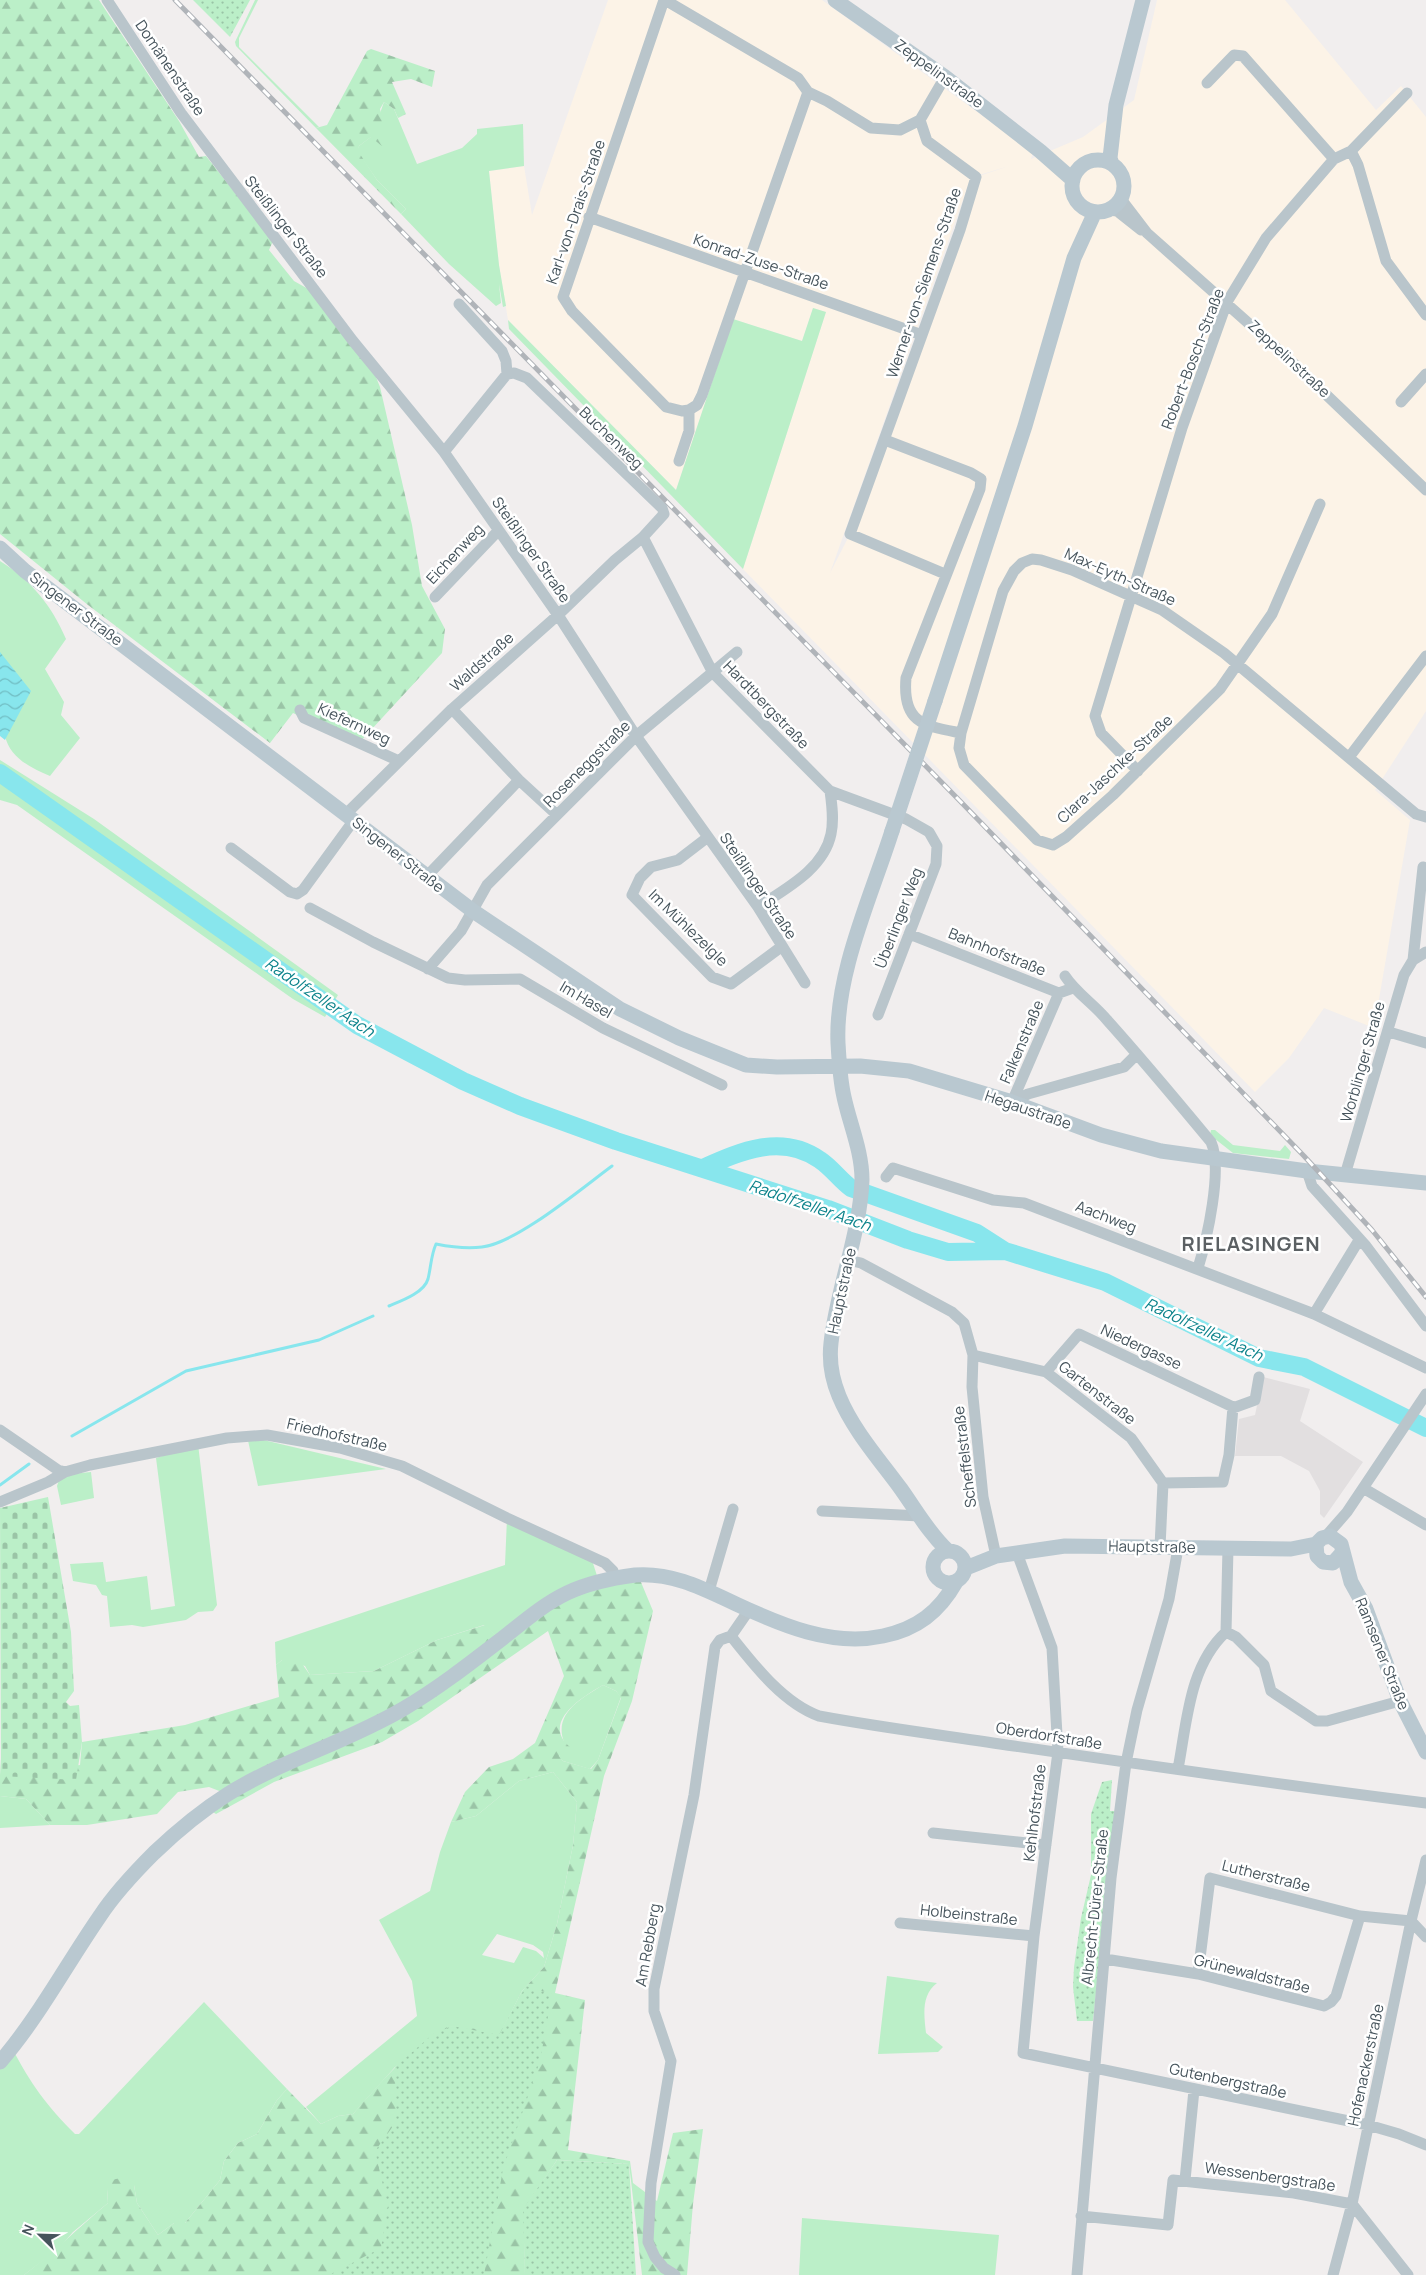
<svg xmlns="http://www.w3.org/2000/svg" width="1426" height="2275" viewBox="0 0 1426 2275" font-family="Manrope,sans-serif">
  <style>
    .commercial { fill: #fcf3e7; fill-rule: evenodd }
    .education { fill: #e2dfe0 }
    .grass { fill: #bbefc8; fill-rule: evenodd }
    .forest { fill: url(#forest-firs); fill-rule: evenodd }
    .cemetery { fill: url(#cemetery-stones) }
    .park { fill: url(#park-dots) }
    .water { fill: url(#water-waves) }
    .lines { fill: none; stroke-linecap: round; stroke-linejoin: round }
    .stream { stroke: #88e6ed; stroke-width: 3 }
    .river { stroke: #88e6ed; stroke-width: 18 }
    .street { stroke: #b9c5cb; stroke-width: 11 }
    .secondary { stroke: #b9c8d0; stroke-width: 15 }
    .rail-casing { stroke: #b0b4b9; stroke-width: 5 }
    .rail { stroke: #fff; stroke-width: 3; stroke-dasharray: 9; stroke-linecap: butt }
    .secondary-bridge { stroke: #b9c8d0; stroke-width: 15 }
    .labels { text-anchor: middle; stroke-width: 5; stroke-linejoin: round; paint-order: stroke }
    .street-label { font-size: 15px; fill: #46545c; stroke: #fff }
    .water-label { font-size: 16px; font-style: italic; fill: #0c838b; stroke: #fff }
    .district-label { font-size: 20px; font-weight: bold; letter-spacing: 1px; fill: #5b6063; stroke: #fff }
  </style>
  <defs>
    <pattern id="forest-firs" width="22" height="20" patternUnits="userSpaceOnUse" patternTransform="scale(1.25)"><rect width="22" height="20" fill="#bbefc8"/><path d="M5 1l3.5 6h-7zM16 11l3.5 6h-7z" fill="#9ac4a6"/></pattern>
    <pattern id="cemetery-stones" width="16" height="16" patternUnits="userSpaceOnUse" patternTransform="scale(1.25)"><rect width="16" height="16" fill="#bbefc8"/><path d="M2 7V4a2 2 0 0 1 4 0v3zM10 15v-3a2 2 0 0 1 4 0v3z" fill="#9ac4a6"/></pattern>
    <pattern id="park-dots" width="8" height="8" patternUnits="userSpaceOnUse" patternTransform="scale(1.25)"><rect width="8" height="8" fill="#bbefc8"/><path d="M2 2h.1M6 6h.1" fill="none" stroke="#9ac4a6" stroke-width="1.8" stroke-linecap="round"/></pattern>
    <pattern id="water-waves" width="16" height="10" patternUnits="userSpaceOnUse" patternTransform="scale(1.25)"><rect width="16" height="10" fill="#88e6ed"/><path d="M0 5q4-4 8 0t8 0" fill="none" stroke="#71bdc3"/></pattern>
  </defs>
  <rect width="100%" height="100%" fill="#f1eeee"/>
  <path class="commercial" d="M608,0h214l211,152 -2,7 52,-22 51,-37 23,-100h128l91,110 25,-24 25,31v594l-51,79 35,30 -36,208 -50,-20 -35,50 -34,34 -512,-523 83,-257 -13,-4 -11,33 -69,-22 -57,171 -168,-170 -9,-55 -10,-94 35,-5 8,49zM1009,166l-33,11 -126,357 -20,39 140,-393 6,-4z"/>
  <path class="education" d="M1263,1377l47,12 -10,32 63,41 -39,56 -4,-4v-23l-11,-20 -28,-15h-46l4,-37 16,-4z"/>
  <path class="grass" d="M255,0h3l-19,38v9l80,80 -3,1 -80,-82 -1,-4z
    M384,102l10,7 23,55 45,-16 15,-14v-5l46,-5 1,42 -35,5 10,94 7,41 -3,1 -4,-23 2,19 -5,3 -47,-42 -48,-50 5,-5 -29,-29 -20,-29 2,-5 13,-10z
    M813,308l13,4 -83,257 -234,-240 -1,-9 168,170 57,-171 69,22z
    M0,561c31,19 52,45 66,78l-21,30 19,33 -3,13 19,23 -30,38c-19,-8 -40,-18 -45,-40l-5,-79z
    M0,760l94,59 244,176 -13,22 -32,-18 -276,-194 -17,-5z
    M1211,1130h4l18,15 47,6 5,-6 6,7 -2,7 -56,-6 -23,-18z
    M247,1436l139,33 -128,17z
    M198,1444l19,161 -4,6 -15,1 -12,8 -43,7 -11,-2 -22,2 -3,-31 -5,-1 -6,-10 -23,-4 -3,-17 33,-2 3,20 41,-6 4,34 24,-4 -19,-148z
    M91,1472l3,26 -33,7 -4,-19 2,-6 12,-6z
    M507,1518l84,39 8,25 -99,58 -16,-15 -47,15 -63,31 -64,4 -5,-9 -23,-6 -6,5 -1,-23 230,-77z
    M603,1685l13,6 5,6 -23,63 -8,9 -27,-8 -4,-4 5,-15c-11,-29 18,-44 39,-57z
    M553,1772l24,30 -4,43 -16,79 -13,43 -22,24 -23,45 -47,-10 -57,41 -42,47 -15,2 -17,8 -15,-17 111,-91 -5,-35 -33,-61 51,-29 10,-39 11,-30 25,-6 43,-35zM497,1934l36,11 10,7 1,6 -8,-7 -13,-4 -9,16 -32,-8z
    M0,1796l26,3 24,26 -50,3z
    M887,1976l50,7c-16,12 -13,32 -11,50l17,14 -5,5 -60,2z
    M204,2002l83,87 -10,11 -20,34 -19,9 -14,18 -4,19 -35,43h-11l-16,12 -21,-32 -3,-18 -27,4 1,14 -35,29 -15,17 -34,26h-24v-213l12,-14c18,35 35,58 63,86h4z
    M802,2218l197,17 -4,40h-196z"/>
  <path class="forest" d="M0,0h99l80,121 20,36 7,-1 67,85 -4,9 25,31 16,9 64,82 6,15 32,138 10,61 23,43 -3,24 -83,90 -66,-30 -23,30 -182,-138 -88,-71z
    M371,49l64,22 -3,16 -21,-8 -19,3 14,32 -8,4 -4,-9 -10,-7 -4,7 8,34 -5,4 -12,-10 -12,9 -1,5 19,29 29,29 -5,5 -85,-86 11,-3 40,-74z
    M638,1575l15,36 -21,90 -28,75 -49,217 30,7 -17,150 62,11 3,22 24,18 16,-68 30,-4 -10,75 -6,71h-45l-13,-111 -72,-4 -33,49 1,66h-501c30,-23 55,-48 84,-72l-1,-14 5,-9 12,-3 10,8 3,18 21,32 16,-12h11l35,-43 4,-19 14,-18 19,-9 20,-34 10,-11 34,35 17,-8 15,-2c18,-20 74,-88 101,-88 14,0 31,6 45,9l23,-44 22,-24 13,-43 16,-79 4,-43 -24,-30 -34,9 -43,35 -25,6 14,-30 24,-25 24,-8 22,-16 29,-67 -16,-45 -130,90 -36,21 -108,40 -58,32 -9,-6 20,-14 -18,-7 -31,5 -21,22 -70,11h-37l-24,-26 -26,-3v-38l1,17 79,-10 2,-23 103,-17 94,-28 -3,-32 6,-5 16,-2 12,17 64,-4 63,-31 48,-15 15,15 45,-35zM603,1685l13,6 5,7 -23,62 -7,9 -28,-8 -4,-5 11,-9c-30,-25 14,-51 33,-62z"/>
  <path class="cemetery" d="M48,1497l23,135 3,59 -8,11 4,4 9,-1 3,37 -6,38 -75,-4 -1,-268z"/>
  <path class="park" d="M193,0h57l-20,37z
    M1112,1780l-2,31h5l-22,210h-16l-4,-34 1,-20 7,-49 10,-43v-61l11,-32z
    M526,1986l26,8 -12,67 -37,108 -19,106h-155l52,-27 7,-41 -13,-56 21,-29 -1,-55 38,-33 19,-8 47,9z
    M557,2160l72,4 7,111h-111l-2,-66z"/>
  <path class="water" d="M0,652l31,39 -26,49 -5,-4z"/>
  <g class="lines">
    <path class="stream" d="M389,1306c12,-5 35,-13 39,-27 3,-12 3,-24 8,-35 15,3 31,5 46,3 35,-4 100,-59 130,-81
      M72,1436l114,-65 133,-31 54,-24
      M0,1485l29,-21"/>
    <path class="river" d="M0,773l357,252 106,56 57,25 96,35 212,68 80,31 40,12 57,-1 100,31 154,76 45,9 122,61
      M703,1168c38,-17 79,-35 117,-8 12,8 20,20 31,28l126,45 28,18"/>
    <path class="street" d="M107,0l74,113 172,228 91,111 114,163 78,121 122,171 47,76
      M664,0l-101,297 9,14 94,96 16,4 7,-1
      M665,0l133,78 10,14 19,9 44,27 29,2 20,-10
      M945,77l-25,43 7,21 49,36 -16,53 -110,304 95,40
      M1207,83l27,-28 9,1 91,103
      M1351,151l7,14 28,96 40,54
      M1121,199l26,34 145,129 134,128
      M1109,210l8,1 24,19
      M589,217l333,118
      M459,304l43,47 4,10 1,13
      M1401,402l25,-28
      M885,440l86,33 10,6 -1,10 -74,189c-4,46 19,48 55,55
      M679,461l10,-30v-21l8,-5 5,-10 106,-303
      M1320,504l-48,110 -52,75 -107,106 -47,42 -13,8 -16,-5 -73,-75 -5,-17 2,-15 42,-142 11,-20 8,-8 10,-4 9,1 31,10 90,40 62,43 192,161 10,3
      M643,537l70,136 117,118 76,28 23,13 8,14 -1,18 -58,151
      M435,597l63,-66
      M452,709l67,71 38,35
      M300,710l4,8 95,43
      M1350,756l76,-100
      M1138,771l-37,-38 -6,-17 87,-288 45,-126 39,-64 68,-79 17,-8 56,-58
      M346,814l106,-105 106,-94 57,-55 28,-23 21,-23 -2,-6 -135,-130 -13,-5 -7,1 -63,78
      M708,837l-30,23 -27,7 -11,11 -8,17 80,82 19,7 50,-37
      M231,848l59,44 7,2 6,-4 51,-70
      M427,876l92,-96
      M758,907c27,-18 66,-38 73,-73 3,-14 1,-29 -1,-43
      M310,908l63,34 75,36 17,2 55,-1 83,49 119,57
      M909,934l150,59 14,-5
      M1413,960l10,-93
      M428,969l33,-38 26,-46 149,-149 101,-84
      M1065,976c11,17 29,28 42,44 36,40 70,81 104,122 12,27 -4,97 -13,126
      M1389,1032l37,11
      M1012,1102l16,-8 96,-27 13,-13
      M1012,1102l47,-109
      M1307,1171l5,15 54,60 60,80
      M1345,1175l59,-200 9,-15 13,-8
      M886,1177l7,-9 100,32 31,3 290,111 112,54
      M848,1260l13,3 91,49 12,11 9,32 -1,32 11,110 13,59
      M1314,1314l45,-74
      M973,1355l73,17 85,66 32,45 -3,64
      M1046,1372l33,-38 154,73 -4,48 -6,27 -60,1
      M1233,1408l22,-8 4,-23
      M0,1430l58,40 7,2
      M1363,1488l63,37
      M0,1502l48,-20 17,-10 25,-7 137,-27 40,-3 73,13 62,18 105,52 98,45 8,8 2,7
      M822,1511l98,5
      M1326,1536l21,-24 79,-118
      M1017,1553l35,95 6,104 -24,184 -11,117 345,72 31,9 27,11
      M709,1591l24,-82
      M1226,1632l10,5 28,28 7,26 45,30h11l73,-20
      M731,1636c23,29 52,67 88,80 65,12 130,20 195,30 137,20 274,40 412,57
      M731,1636l18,-26
      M1178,1769c9,-47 11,-103 48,-137l2,-84
      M933,1833l113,12
      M900,1923l134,13
      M1105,1959l93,15 126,32 7,-4 5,-6 24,-80
      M1198,1974l12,-96 150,38 51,5 15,16
      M1185,2180l9,-90
      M1081,2216l87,9 5,-45 121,13 58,11 56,71
      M675,2275l-11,-7 -9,-11 -7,-15 3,-59 20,-122 -17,-50v-22l40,-194 21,-148 5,-7 11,-4
      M1077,2275l34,-397 15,-115 11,-53 32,-111 9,-51
      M1333,2275l19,-71 59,-283 15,-61"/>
    <path class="secondary" d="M835,0l110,77 95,74 33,29
      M1072 186a26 26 0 1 1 52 0a26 26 0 1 1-52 0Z
      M1112,164l-2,-6 6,-53 27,-105
      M0,548l25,23 448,340 147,98 59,29 67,27 31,2 83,-1 49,5 103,31 89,33 60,16 146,20 119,12
      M935,701l90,-275 49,-168 21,-46
      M892,831c-21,66 -57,143 -54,212 1,18 2,37 6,54 6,28 18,54 18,83 -2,55 -25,108 -31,163 -2,17 1,36 8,53 14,34 40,63 62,93 15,21 27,43 46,61
      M933 1567a16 16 0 1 1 32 0a16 16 0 1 1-32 0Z
      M1342,1553l-9,10 -10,-1 -6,-6 -1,-12 6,-6 8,-2 11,8 10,38 15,27 34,92 26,51
      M966,1568l30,-12 69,-10 226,3 25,-5
      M0,2062c39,-45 66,-97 100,-146 15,-23 35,-44 54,-63 22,-21 47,-42 74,-59 55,-34 119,-52 175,-85 34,-20 65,-44 96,-68 22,-17 43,-36 68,-48 21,-10 45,-15 68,-18 37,-3 69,14 101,29 45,21 96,43 147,32 34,-7 56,-24 73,-54"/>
    <defs>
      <path id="rail" d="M175,0l785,801 344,355 68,74 54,67"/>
    </defs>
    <use href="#rail" class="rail-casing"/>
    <use href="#rail" class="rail"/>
    <path class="secondary-bridge" d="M892,831l43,-130"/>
  </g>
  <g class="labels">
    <g class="street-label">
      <text transform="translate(170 68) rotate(56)" y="5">Domänenstraße</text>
      <text transform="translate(939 74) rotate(36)" y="5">Zeppelinstraße</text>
      <text transform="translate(576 212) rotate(-71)" y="5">Karl-von-Drais-Straße</text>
      <text transform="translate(286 227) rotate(52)" y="5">Steißlinger Straße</text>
      <text transform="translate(761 262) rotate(19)" y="5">Konrad-Zuse-Straße</text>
      <text transform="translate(924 283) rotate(-71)" y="5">Werner-von-Siemens-Straße</text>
      <text transform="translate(1193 359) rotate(-69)" y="5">Robert-Bosch-Straße</text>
      <text transform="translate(1289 359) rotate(43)" y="5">Zeppelinstraße</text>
      <text transform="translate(611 438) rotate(44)" y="5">Buchenweg</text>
      <text transform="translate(531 550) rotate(55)" y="5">Steißlinger Straße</text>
      <text transform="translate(455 554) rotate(-47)" y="5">Eichenweg</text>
      <text transform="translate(1120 577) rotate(24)" y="5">Max-Eyth-Straße</text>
      <text transform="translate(76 609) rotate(37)" y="5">Singener Straße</text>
      <text transform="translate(482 662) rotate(-42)" y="5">Waldstraße</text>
      <text transform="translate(766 705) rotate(46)" y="5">Hardtbergstraße</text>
      <text transform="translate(354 724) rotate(25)" y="5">Kiefernweg</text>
      <text transform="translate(587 764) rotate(-45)" y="5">Roseneggstraße</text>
      <text transform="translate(1115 769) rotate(-43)" y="5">Clara-Jaschke-Straße</text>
      <text transform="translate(398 855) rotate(38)" y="5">Singener Straße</text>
      <text transform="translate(758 886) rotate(56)" y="5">Steißlinger Straße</text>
      <text transform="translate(899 918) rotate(-69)" y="5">Überlinger Weg</text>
      <text transform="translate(688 928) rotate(44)" y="5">Im Mühlezelgle</text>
      <text transform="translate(997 952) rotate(22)" y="5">Bahnhofstraße</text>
      <text transform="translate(586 1000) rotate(30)" y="5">Im Hasel</text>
      <text transform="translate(1022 1042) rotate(-67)" y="5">Falkenstraße</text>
      <text transform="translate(1363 1062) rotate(-74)" y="5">Worblinger Straße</text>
      <text transform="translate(1028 1110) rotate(19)" y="5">Hegaustraße</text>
      <text transform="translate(1106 1217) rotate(21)" y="5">Aachweg</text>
      <text transform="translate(842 1291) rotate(-78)" y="5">Hauptstraße</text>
      <text transform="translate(1141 1347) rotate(25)" y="5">Niedergasse</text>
      <text transform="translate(1097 1393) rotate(38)" y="5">Gartenstraße</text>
      <text transform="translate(337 1435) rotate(13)" y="5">Friedhofstraße</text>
      <text transform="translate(965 1457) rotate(-97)" y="5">Scheffelstraße</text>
      <text transform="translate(1152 1547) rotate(1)" y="5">Hauptstraße</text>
      <text transform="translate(1382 1654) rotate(68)" y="5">Ramsener Straße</text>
      <text transform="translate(1049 1736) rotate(9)" y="5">Oberdorfstraße</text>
      <text transform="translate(1035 1813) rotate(-83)" y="5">Kehlhofstraße</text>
      <text transform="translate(1266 1876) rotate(14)" y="5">Lutherstraße</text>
      <text transform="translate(1095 1907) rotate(-84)" y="5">Albrecht-Dürer-Straße</text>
      <text transform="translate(969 1915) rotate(6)" y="5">Holbeinstraße</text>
      <text transform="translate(648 1945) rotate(-80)" y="5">Am Rebberg</text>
      <text transform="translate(1252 1974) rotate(14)" y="5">Grünewaldstraße</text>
      <text transform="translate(1366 2065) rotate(-78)" y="5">Hofenackerstraße</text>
      <text transform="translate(1228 2081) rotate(12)" y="5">Gutenbergstraße</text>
      <text transform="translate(1270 2177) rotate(8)" y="5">Wessenbergstraße</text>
    </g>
    <g class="water-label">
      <text transform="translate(320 997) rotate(34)" y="6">Radolfzeller Aach</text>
      <text transform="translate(810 1205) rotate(19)" y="6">Radolfzeller Aach</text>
      <text transform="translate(1204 1329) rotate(25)" y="6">Radolfzeller Aach</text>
    </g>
    <g class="district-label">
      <text x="1251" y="1251">RIELASINGEN</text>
    </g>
  </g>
  <g transform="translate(40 2235) rotate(293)" stroke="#ffffff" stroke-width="4" paint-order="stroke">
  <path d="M0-4L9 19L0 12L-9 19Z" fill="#46545c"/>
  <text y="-8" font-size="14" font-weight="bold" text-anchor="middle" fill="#46545c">N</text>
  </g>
</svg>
